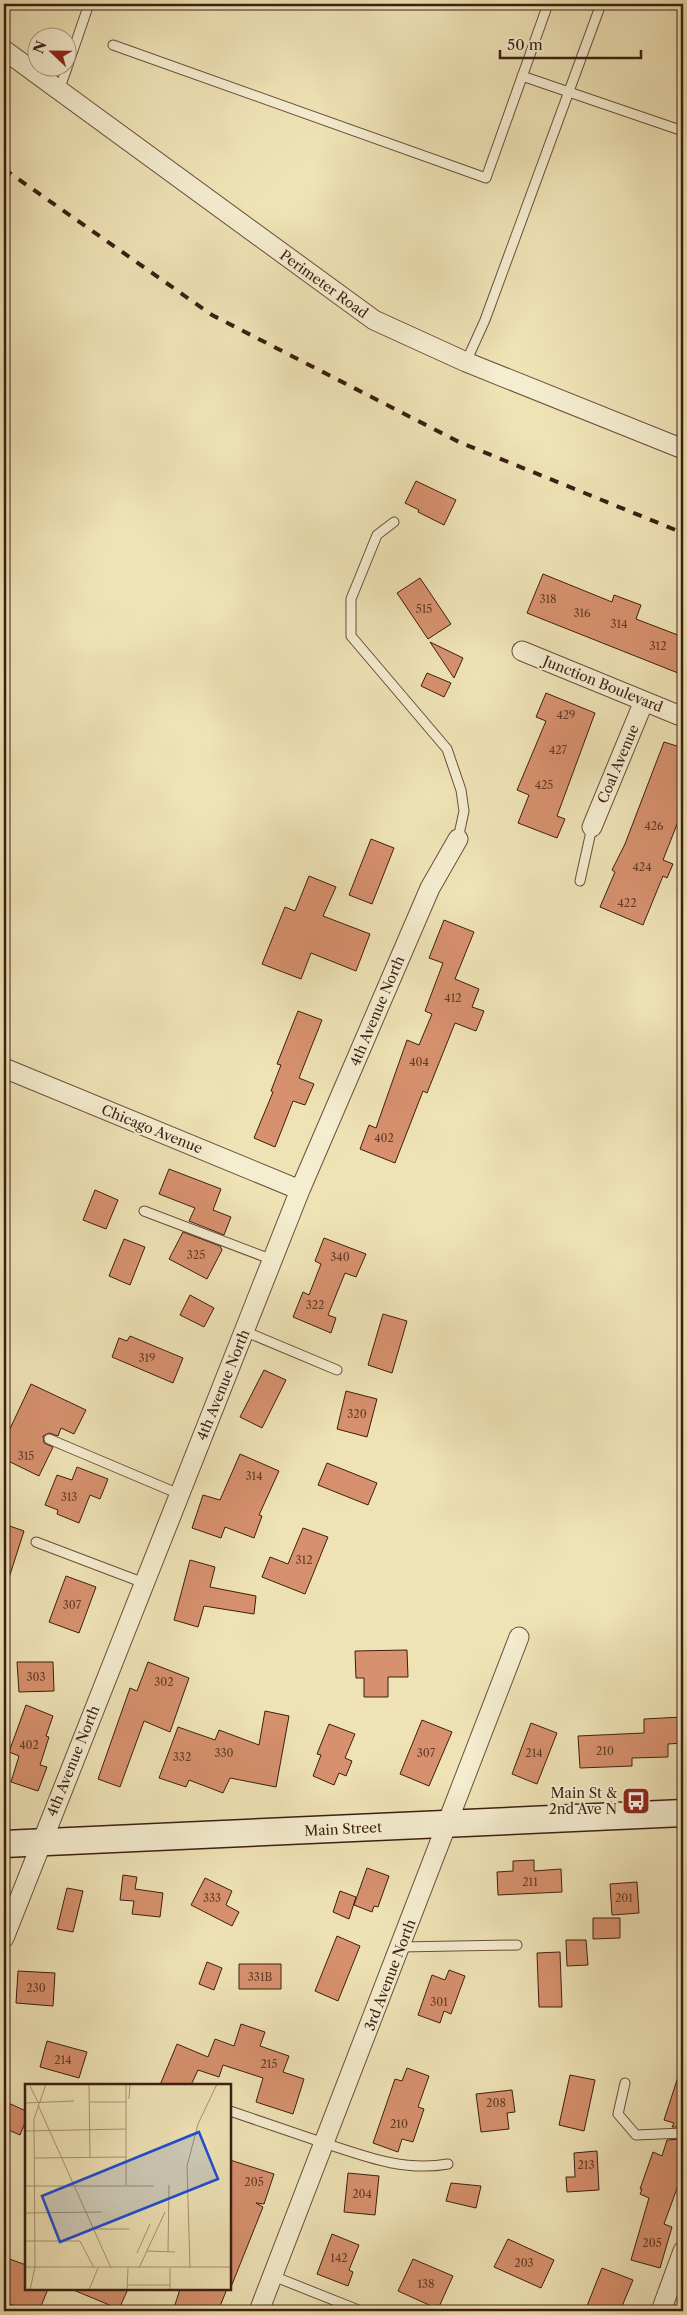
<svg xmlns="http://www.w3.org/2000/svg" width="687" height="2315" viewBox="0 0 687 2315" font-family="'Libre Caslon Text',serif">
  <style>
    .building { fill: #d7916e; stroke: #3c1e11 }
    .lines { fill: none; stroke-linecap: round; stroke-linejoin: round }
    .lane-casing { stroke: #694f3a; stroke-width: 11 }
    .street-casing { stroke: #694f3a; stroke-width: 21 }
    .secondary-casing { stroke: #3c1e11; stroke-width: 29 }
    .lane { stroke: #f5edd0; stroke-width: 9 }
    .street { stroke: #f5edd0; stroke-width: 19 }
    .secondary { stroke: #f5edd0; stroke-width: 26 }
    .rail { stroke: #3c1e11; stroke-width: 4; stroke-dasharray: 9 9; stroke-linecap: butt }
    .labels { text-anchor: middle; stroke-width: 4; stroke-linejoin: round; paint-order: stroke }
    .number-label { font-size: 11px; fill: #633b28 }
    .street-label { font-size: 14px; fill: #3c1e11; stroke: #f5edd0 }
    .poi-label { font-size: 14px; fill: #3c1e11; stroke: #f5edd0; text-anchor: end }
    .inset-road { fill: none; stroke: #a79474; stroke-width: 1 }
    .view { fill: #1d4ed8; fill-opacity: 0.15; stroke: #1d4ed8; stroke-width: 2.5 }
    .inset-edge { fill: none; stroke: #3c1e11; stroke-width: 2.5 }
  </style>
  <rect width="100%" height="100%" fill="#efe3b6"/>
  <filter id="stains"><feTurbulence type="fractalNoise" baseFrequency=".004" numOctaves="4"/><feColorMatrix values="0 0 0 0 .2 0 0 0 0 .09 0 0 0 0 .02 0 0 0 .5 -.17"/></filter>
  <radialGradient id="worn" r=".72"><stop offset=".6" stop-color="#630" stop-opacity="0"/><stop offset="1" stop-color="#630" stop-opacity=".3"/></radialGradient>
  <path class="building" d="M416,481l40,19 -12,25 -26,-13 1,-2 -14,-7z
    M543,574l69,28 2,-7 27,10 -5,14 47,18v38l-156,-62z
    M420,578l31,46 -23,15 -31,-46z
    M430,642l33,16 -9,20z
    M427,673l24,10 -7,14 -23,-11z
    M546,693l49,20 -38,103 8,3 -8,19 -39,-15 11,-28 -12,-5 29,-69 -10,-4z
    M664,742l19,6v61l-20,51 10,4 -6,14 -4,-2 -20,49 -43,-18 15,-35 -3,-2 13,-26z
    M371,839l23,9 -22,56 -23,-9z
    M309,876l27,11 -13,29 47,18 -14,37 -45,-18 -10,26 -39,-15 23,-57 10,4z
    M444,920l30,12 -19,47 24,10 -7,18 12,4 -8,20 -21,-8 -28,70 -4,-2 -28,72 -35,-14 9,-24 7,3 31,-88 12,5 13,-31 -7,-3 18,-48 -14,-5z
    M298,1011l24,9 -23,58 15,6 -9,21 -12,-4 -18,46 -21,-9 19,-46 -2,-1 10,-26 -4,-1z
    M169,1169l52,20 -8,21 18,7 -7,18 -35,-14 6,-13 -36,-14z
    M95,1190l23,10 -12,29 -23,-9z
    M183,1232l37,14 2,4 -15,29 -38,-20z
    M324,1238l42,16 -10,23 -11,-4 -17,42 8,3 -5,15 -38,-16 10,-25 6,3 12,-31 -6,-3z
    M124,1239l21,8 -15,38 -21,-9z
    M190,1295l24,13 -10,19 -24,-12z
    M383,1314l24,7 -15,52 -24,-8z
    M130,1336l53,22 -10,25 -61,-26 7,-19 8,3z
    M264,1370l22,10 -24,48 -22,-11z
    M31,1384l55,26 -12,24 -13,-6 -3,8 -9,-3 -6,3 1,7 9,4 -14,29 -35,-17v-28l4,2z
    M346,1391l31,8 -10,38 -30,-8z
    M240,1454l39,17 -20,44 3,1 -8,22 -29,-11 -4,11 -29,-10 11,-33 17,5z
    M327,1463l50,20 -9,22 -50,-20z
    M77,1467l31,12 -8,20 -10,-4 -11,28 -22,-9 1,-4 -13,-5 12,-30 15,5z
    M4,1524l20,7 -17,53h-3z
    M303,1528l25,9 -23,57 -43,-17 8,-20 18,7z
    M190,1560l25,7 -5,20 46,9 -2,18 -50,-8 -6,21 -24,-7z
    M66,1576l30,11 -17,46 -30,-11z
    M407,1650l1,27h-20v20h-24v-19h-8l-1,-27z
    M17,1662h36l1,29 -35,1z
    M148,1662l41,16 -19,54 -26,-11 -24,66 -22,-8 32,-91 7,3z
    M26,1705l27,11 -7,20 3,1 -9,28 7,2 -9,24 -27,-9 8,-26 -10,-4z
    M265,1711l24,5 -13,71 -46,-9 -7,15 -34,-13 -3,7 -27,-9 19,-51 37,13 4,-10 40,15z
    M682,1717l1,26 -15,1v13l-36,1v8l-52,2 -2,-32 66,-3v-14z
    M422,1720l30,12 -23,54 -29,-12z
    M531,1723l26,10 -20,51 -25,-10z
    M329,1724l26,10 -10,24 7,3 -6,15 -7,-3 -5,12 -21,-9 8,-21 -4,-1z
    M534,1860v11l27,-2 1,23 -64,3 -1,-23 16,-1v-10z
    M367,1868l22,8 -11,31 -4,-1 -2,6 -18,-7z
    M123,1875l14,2 -2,12 28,4 -3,24 -28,-3 2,-13 -14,-1z
    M205,1878l27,13 -6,14 13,7 -7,14 -41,-21z
    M637,1882l2,31 -27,2 -2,-31z
    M67,1888l16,3 -10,41 -16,-3z
    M340,1891l16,6 -7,22 -16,-7z
    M593,1918h27v20l-27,1z
    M337,1936l23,10 -22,55 -23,-10z
    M566,1940h20l2,25 -21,1z
    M560,1952l2,55h-23l-2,-54z
    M207,1962l15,6 -8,22 -15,-6z
    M239,1964h42v25h-42z
    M449,1970l16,6 -14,38 -7,-3 -4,12 -22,-8 14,-40 13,5z
    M18,1971l37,2 -2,33 -37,-3z
    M241,2024l24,8 -5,14 29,10 -6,16 21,7 -11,35 -37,-12 7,-24 -40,-13 -4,12 -21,-7 -7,15h-31l17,-41 31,13 7,-18 19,7z
    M47,2041l40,11 -8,26 -39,-11z
    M407,2068l22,8 -11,31 6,2 -11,33 -11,-3 -4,13 -25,-9 22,-64 7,2z
    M680,2071l3,1v55h-11l2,-4 -10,-3z
    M570,2075l25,5 -11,51 -25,-6z
    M512,2090l3,22 -8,1 2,16 -28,3 -5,-38z
    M4,2101l22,10v9l-6,15 -16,-7z
    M683,2139v33l-19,52 8,3 -12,41 -29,-8 18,-62 -9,-4 2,-5h-2l13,-37 9,4 5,-16z
    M597,2151l2,39 -32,2 -1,-15h9l-1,-24z
    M230,2160l44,14 -10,30 -8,-1 7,4 -32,80z
    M348,2173l31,3 -4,39 -31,-3z
    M451,2183l30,3 -5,22 -30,-7z
    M332,2234l27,11 -10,25 4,2 -5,14 -31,-12z
    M508,2239l46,21 -13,28 -47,-21z
    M4,2257l22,8v24h22l-9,22h-11l-24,-9z
    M413,2259l40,17 -15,33 -40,-18z
    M602,2268l31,12 -13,31h-35z
    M71,2289h57l-9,20z
    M180,2289h47l-9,22h-45z"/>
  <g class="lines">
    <defs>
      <path id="lane" d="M113,45l373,133 62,-174
        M68,65l21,-61
        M522,76l161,55
        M59,90l8,-22
        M466,362l19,-42 116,-316
        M678,447l5,-13
        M394,522l-17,13 -26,64v37l96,113 14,41 3,21 -6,28
        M580,881l12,-54
        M144,1211l129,49
        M244,1331l93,39
        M49,1439l130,55
        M36,1542l108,41
        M401,1947l116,-2
        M625,2083l-7,31 18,21 47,-2
        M230,2111c30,10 61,21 91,31 43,14 82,30 127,22
        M273,2276l88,35"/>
      <path id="street" d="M4,50l370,270 92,42 217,87
        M522,651l161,66
        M592,827l52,-126
        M4,1068l296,122
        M4,1938l296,-748 130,-302 28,-49
        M259,2311l260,-674
        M661,2311l22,-60"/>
      <path id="secondary" d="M4,1844l679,-31"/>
    </defs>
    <use href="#lane" class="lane-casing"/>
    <use href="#street" class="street-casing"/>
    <use href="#secondary" class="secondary-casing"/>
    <use href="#lane" class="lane"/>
    <use href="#street" class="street"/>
    <use href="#secondary" class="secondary"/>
    <path class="rail" d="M4,169l208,146 247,127 224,91"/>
  </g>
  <defs>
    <symbol id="bus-square" viewBox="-11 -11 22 22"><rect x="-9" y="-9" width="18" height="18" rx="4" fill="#8f2418" stroke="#f5edd0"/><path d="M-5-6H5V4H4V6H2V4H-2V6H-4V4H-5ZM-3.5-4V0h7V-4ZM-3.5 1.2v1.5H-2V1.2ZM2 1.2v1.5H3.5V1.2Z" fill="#fff"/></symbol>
  </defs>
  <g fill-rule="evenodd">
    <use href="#bus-square" x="620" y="1785" width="32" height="32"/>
  </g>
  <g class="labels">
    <g class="number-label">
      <text x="548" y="603">318</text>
      <text x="424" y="613">515</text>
      <text x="582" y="617">316</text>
      <text x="619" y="628">314</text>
      <text x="658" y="650">312</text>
      <text x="566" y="719">429</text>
      <text x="558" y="754">427</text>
      <text x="544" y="789">425</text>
      <text x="654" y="830">426</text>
      <text x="642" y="871">424</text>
      <text x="627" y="907">422</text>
      <text x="453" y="1002">412</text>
      <text x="419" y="1066">404</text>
      <text x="384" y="1142">402</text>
      <text x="196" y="1259">325</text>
      <text x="340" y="1261">340</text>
      <text x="315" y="1309">322</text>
      <text x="147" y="1362">319</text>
      <text x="357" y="1418">320</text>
      <text x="26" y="1460">315</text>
      <text x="254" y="1480">314</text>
      <text x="69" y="1501">313</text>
      <text x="304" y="1564">312</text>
      <text x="72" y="1609">307</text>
      <text x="36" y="1681">303</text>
      <text x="164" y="1686">302</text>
      <text x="29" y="1749">402</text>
      <text x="605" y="1755">210</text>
      <text x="224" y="1757">330</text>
      <text x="426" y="1757">307</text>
      <text x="534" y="1757">214</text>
      <text x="182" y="1761">332</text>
      <text x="530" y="1886">211</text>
      <text x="212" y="1902">333</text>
      <text x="624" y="1902">201</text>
      <text x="260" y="1981">331B</text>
      <text x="36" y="1992">230</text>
      <text x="439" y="2006">301</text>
      <text x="63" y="2064">214</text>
      <text x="269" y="2068">215</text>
      <text x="496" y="2107">208</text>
      <text x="399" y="2128">210</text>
      <text x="586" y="2169">213</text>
      <text x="254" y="2186">205</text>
      <text x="362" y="2198">204</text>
      <text x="652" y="2247">205</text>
      <text x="339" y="2262">142</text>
      <text x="524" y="2267">203</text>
      <text x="426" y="2288">138</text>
    </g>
    <g class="street-label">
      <text transform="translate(324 284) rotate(36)" y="5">Perimeter Road</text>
      <text transform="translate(603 684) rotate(22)" y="5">Junction Boulevard</text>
      <text transform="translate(618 764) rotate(-67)" y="5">Coal Avenue</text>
      <text transform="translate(377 1011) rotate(-67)" y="5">4th Avenue North</text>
      <text transform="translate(152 1129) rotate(22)" y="5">Chicago Avenue</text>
      <text transform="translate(223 1385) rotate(-68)" y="5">4th Avenue North</text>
      <text transform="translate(73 1761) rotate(-68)" y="5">4th Avenue North</text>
      <text transform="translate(343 1829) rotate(-3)" y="5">Main Street</text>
      <text transform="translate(390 1975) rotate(-69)" y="5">3rd Avenue North</text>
    </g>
    <g class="poi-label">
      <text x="617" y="1798">Main St &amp;<tspan x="617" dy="16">2nd Ave N</tspan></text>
    </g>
  </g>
  <g transform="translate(25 2084)">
    <rect width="206" height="206" fill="#efe3b6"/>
    <path class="inset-road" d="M4,0l9,18M64,0l1,73M104,15l1,-15M65,18h36M0,19l49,-2M13,21l73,163M0,47l101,-2M9,74l92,-1M101,101v-101M0,102h129M0,129l77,-1M70,145h34M0,157h55l14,27M122,167l28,1M143,167l1,-66M112,169l13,-29M0,183h207M114,184l26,-56M165,184l-3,-102 11,-42 19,-40M102,201h43M5,206l5,-23 -1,-148 12,-35M64,206l9,-22M102,206l1,-22M145,206v-22"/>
    <path class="view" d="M174,48l19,47 -158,63 -18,-46z"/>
    <rect width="206" height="206" class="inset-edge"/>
  </g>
  <rect width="687" height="2315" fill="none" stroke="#efe3b6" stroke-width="20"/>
  <rect x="5" y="5" width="677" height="2305" fill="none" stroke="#3c1e11" stroke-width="2.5"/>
  <rect x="10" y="10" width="667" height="2295" fill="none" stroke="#3c1e11"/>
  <g transform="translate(52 52) rotate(292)"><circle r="24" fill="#f5edd0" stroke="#ab9a84"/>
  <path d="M0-4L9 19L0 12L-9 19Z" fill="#8f2418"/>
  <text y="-8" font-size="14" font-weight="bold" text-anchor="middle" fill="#3c1e11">N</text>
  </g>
  <path d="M500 50v8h141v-8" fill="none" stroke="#3c1e11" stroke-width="2.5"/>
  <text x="507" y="50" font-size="15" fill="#3c1e11" stroke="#f5edd0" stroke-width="4" paint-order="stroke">50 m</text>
  <rect width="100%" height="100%" filter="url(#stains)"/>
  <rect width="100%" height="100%" fill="url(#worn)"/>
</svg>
